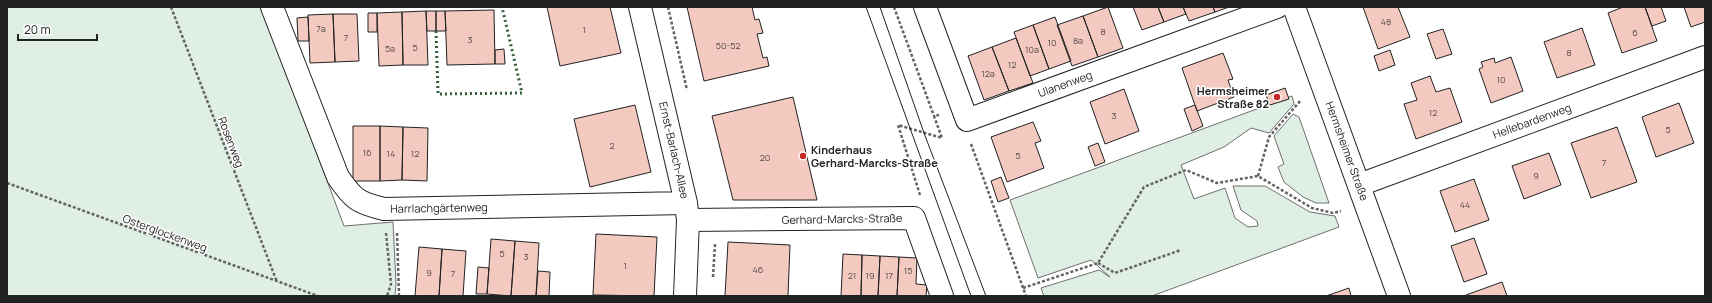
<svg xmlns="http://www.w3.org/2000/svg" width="1712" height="303" viewBox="0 0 1712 303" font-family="Manrope,sans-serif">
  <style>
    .green { fill: #e0efe3; stroke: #6f6f6f }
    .building { fill: #f3c9c0; stroke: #222 }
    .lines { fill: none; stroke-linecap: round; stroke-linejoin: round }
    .minor-casing { stroke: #222; stroke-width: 24 }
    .tertiary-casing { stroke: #222; stroke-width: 24 }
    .path { stroke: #646464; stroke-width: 2.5; stroke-dasharray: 3 2; stroke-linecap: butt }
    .minor { stroke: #fff; stroke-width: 22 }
    .tertiary { stroke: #fff; stroke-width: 22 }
    .tram { stroke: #222; stroke-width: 1 }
    .hedge { stroke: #2f5e38; stroke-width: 3; stroke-dasharray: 2 3; stroke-linecap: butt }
    .poi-dot { fill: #c62828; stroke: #fff; stroke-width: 1.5 }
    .labels { text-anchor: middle; stroke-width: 3; stroke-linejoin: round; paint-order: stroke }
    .number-label { font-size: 9px; fill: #564c4a }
    .street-label { font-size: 11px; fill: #222; stroke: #fff }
    .poi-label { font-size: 11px; font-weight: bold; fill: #222; stroke: #fff; text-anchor: end }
  </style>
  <rect width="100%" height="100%" fill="#fff"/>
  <path class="green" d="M7,7h255l82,219 49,-4 3,61 -1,13h-388z
    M1292,96l2,8 -25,29 -18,-5 -27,19 -43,18 13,34 31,-11 10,30 13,9 10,-1 -1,-5 -16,-11 -8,-24h32l45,26 25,4 4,11 -187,69h-108l-3,-8 58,-18 11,7 -19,-17 -53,18 -28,-78z
    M1293,114l6,3 30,86h-13l-13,-6 -19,-15 -6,-15 6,-3 -10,-28z"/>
  <path class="building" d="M547,7h63l11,46 -61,13z
    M687,7h65l3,13 4,-1 4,14 -6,1 6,24 4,-1 2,9 -65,15z
    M1108,7l15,41 -25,9 -15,-41z
    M1133,7h25l6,15 -22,8z
    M1158,7h25l3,7 -22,8z
    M1183,7h30l2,5 -26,9z
    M1213,7h16l-14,5z
    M1363,7h35l12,30 -32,12z
    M1623,7h22l12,34 -35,12 -14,-40z
    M1645,7h16l5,14 -14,5z
    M1684,7h21v15l-14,5z
    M494,10l1,54 -48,1 -2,-54z
    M426,11h10v20h-9z
    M426,11l2,54h-25l-1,-53z
    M436,11h9l1,20h-10z
    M402,12l1,53 -24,1 -2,-53z
    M368,13h9v19h-9z
    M333,14l2,48 -25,1 -2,-48z
    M333,14h24l2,47 -24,1z
    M1083,16l15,41 -26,9 -15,-41z
    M308,17l1,24h-11l-1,-23z
    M1055,17l16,44 -22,8 -16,-44z
    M1033,25l16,44 -19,7 -16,-44z
    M1582,28l13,37 -38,13 -13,-36z
    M1443,29l9,25 -16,5 -9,-25z
    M1016,38l17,45 -24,8 -17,-44z
    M992,47l17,44 -25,9 -16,-44z
    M504,49l1,15h-10v-14z
    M1390,50l5,15 -16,6 -5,-15z
    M1223,53l10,26 -5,1 6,17 -37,14 -15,-43z
    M1511,57l12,34 -32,12 -12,-34 4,-2 -2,-5 13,-4 1,5z
    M1430,76l6,16 14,-4 12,34 -46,17 -12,-35 13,-4 -6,-17z
    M1285,88l4,11 -19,6 -4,-10z
    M1124,89l15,42 -34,13 -15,-42z
    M793,97l24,103h-84l-21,-84z
    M1679,103l15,40 -38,14 -14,-40z
    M635,105l16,67 -61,15 -16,-68z
    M1195,105l8,21 -11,5 -8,-22z
    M1033,122l8,19 -6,2 9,25 -37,14 -16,-45z
    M353,126h27v55h-27z
    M380,126l23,1 -1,53 -22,1z
    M403,127l25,1 -1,53 -25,-1z
    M1617,127l20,55 -46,16 -20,-55z
    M1098,143l7,19 -10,4 -7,-19z
    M1549,153l12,32 -37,14 -12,-33z
    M1001,177l8,21 -11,4 -7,-21z
    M1474,179l15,41 -34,12 -15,-41z
    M596,234l61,3 -3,59 -61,-1z
    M1474,238l13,36 -23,8 -13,-36z
    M491,239l24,2 -4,55 -24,-2z
    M515,241l24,2 -3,53h-25z
    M728,242l62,3 -2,51h-63z
    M419,247l23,2 -3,47h-24z
    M442,249l24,2 -3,45h-24z
    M843,254l19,1 -1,41h-20z
    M862,255l18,1 -2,40h-17z
    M880,256l19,1 -2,39h-19z
    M899,257l18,1 -1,26 11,1 -1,11h-29z
    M478,267l11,1 -2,26h-11z
    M538,271l12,1 -1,24h-13z
    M1502,282l5,14h-40l-1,-1z
    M1349,288l2,8h-25z"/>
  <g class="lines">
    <defs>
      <path id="minor" d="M272,7l66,170c15,22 20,26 46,32l302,-6
        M640,7l46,196 2,17 -3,76
        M925,7l42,113 310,-113
        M1359,185l346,-128
        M688,220l226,-2 28,78"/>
      <path id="tertiary" d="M1294,7l105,289"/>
    </defs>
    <use href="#minor" class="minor-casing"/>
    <use href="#tertiary" class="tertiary-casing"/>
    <path class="path" d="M171,7l106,275
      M668,7l19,83
      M894,7l40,109
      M971,144l55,152
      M1258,176l11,-39 32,-37
      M7,183l311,113
      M920,195l-22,-70 44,13 -8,-22 5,-1
      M386,233l5,51 -4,12
      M397,233l2,63
      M1098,263l17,10 66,-23
      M713,277l2,-33
      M1023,288l75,-25 46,-76 42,-17 31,13 41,-7 54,32 21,5 8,-2"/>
    <use href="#minor" class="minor"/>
    <use href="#tertiary" class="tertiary"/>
    <path class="tram" d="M866,7l105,289
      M880,7l44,126 62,163"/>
    <path class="hedge" d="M436,31l2,63 84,-1 -20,-86"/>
  </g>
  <g class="poi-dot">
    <circle cx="1277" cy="97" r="4"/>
    <circle cx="803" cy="156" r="4"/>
  </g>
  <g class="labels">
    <g class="number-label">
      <text x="1386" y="25">48</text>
      <text x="321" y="32">7a</text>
      <text x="584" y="33">1</text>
      <text x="1103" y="35">8</text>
      <text x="1635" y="36">6</text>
      <text x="346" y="41">7</text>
      <text x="470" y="43">3</text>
      <text x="1078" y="44">8a</text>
      <text x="1052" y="46">10</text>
      <text x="728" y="49">50-52</text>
      <text x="415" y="51">5</text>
      <text x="390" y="52">5a</text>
      <text x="1032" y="53">10a</text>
      <text x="1569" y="56">8</text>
      <text x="1012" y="68">12</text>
      <text x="988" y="77">12a</text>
      <text x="1501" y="83">10</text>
      <text x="1433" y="116">12</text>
      <text x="1114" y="119">3</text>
      <text x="1668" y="133">5</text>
      <text x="612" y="149">2</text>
      <text x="367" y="156">16</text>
      <text x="391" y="157">14</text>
      <text x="415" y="157">12</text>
      <text x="1018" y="159">5</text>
      <text x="765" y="161">20</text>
      <text x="1604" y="166">7</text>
      <text x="1536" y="179">9</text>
      <text x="1465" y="208">44</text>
      <text x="502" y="257">5</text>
      <text x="526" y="260">3</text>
      <text x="625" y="269">1</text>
      <text x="758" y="273">46</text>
      <text x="908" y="274">15</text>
      <text x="429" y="276">9</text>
      <text x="453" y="277">7</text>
      <text x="852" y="279">21</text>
      <text x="870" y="279">19</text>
      <text x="889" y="279">17</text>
    </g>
    <g class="street-label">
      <text transform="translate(1065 84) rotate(-20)" y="4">Ulanenweg</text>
      <text transform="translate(1532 121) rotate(-20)" y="4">Hellebardenweg</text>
      <text transform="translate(231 142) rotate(69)" y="4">Rosenweg</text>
      <text transform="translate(674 150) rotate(77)" y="4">Ernst-Barlach-Allee</text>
      <text transform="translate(1347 151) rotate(70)" y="4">Hermsheimer Straße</text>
      <text transform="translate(439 208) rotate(-1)" y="4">Harrlachgärtenweg</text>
      <text transform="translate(842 219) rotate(-1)" y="4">Gerhard-Marcks-Straße</text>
      <text transform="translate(165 233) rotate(20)" y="4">Osterglockenweg</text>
    </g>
    <g class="poi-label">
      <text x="1269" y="95">Hermsheimer<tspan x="1269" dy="13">Straße 82</tspan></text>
      <text x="811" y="154" text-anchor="start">Kinderhaus<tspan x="811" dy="13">Gerhard-Marcks-Straße</tspan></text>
    </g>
  </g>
  <rect width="1712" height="303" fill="none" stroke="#222222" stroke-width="16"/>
  <path d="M18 34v6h79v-6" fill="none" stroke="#222222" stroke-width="2"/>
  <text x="24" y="34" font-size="12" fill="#222222" stroke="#ffffff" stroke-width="3" paint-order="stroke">20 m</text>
</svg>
